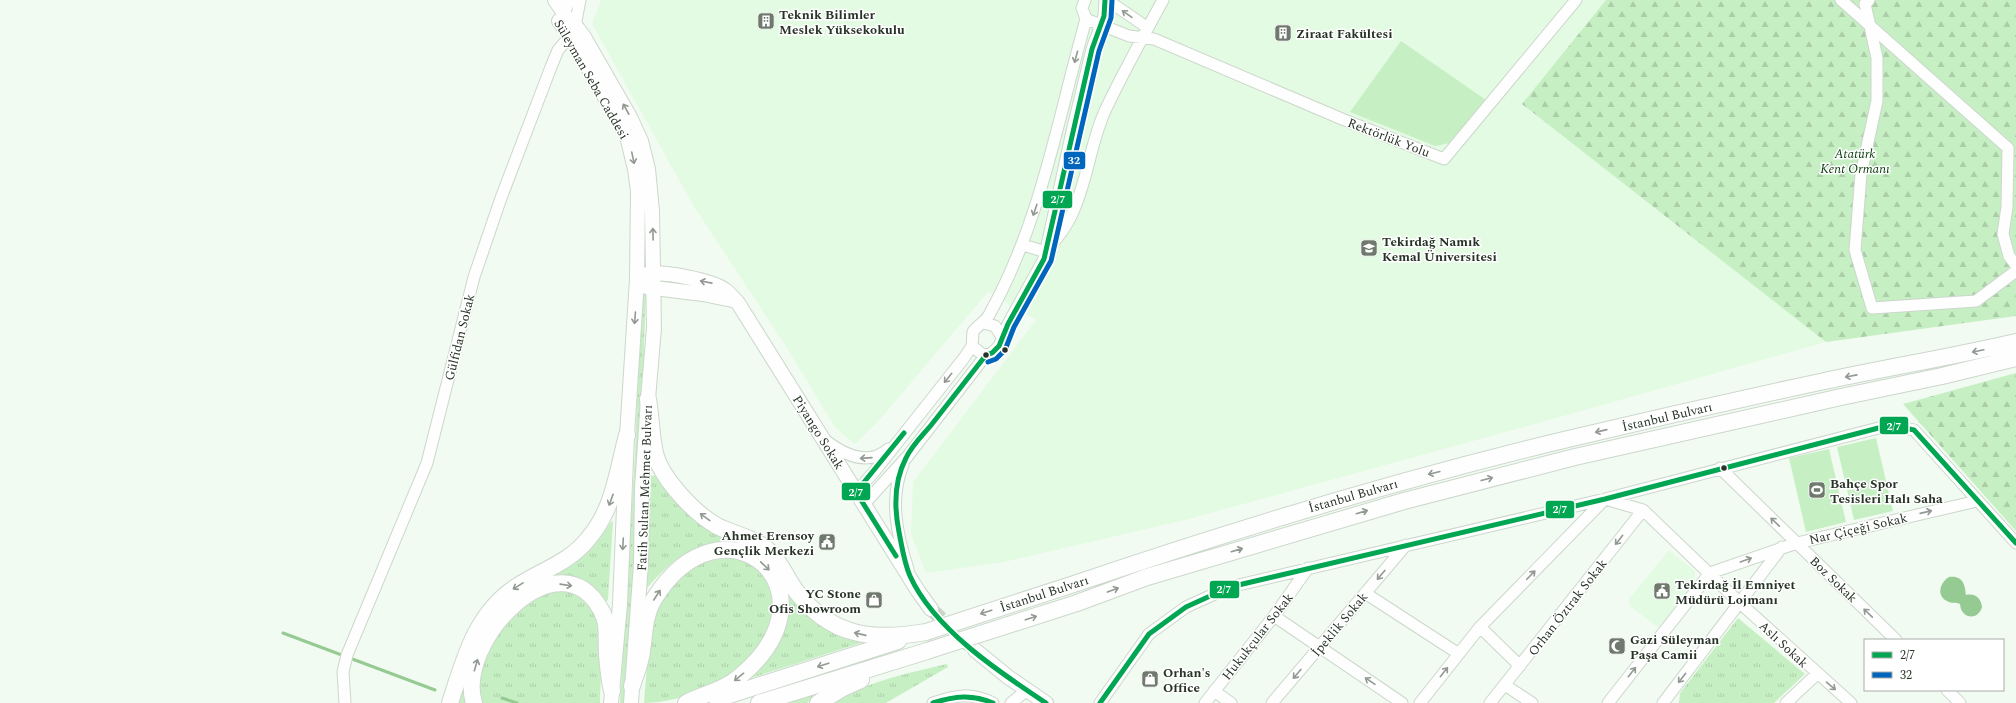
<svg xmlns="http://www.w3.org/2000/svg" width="2016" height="703" viewBox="0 0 2016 703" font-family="Spectral,serif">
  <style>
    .built { fill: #e4fbe3 }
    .grass { fill: url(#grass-tufts) }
    .forest { fill: url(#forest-firs) }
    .green { fill: #c7efc4 }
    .water { fill: #96ca93 }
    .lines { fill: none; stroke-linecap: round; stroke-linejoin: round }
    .stream { stroke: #96ca93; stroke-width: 3 }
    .major-tunnel { stroke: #cad3c9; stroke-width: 14; stroke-dasharray: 14 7; stroke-linecap: butt }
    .minor-casing { stroke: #ccd7cc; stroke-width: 13 }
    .major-casing { stroke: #ccd7cc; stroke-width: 16 }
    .highway-casing { stroke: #ccd7cc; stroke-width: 18 }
    .minor { stroke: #fdfefd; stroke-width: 11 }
    .major { stroke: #fdfefd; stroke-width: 14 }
    .highway { stroke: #fdfefd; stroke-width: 16 }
    .highway-bridge-casing { stroke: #ccd7cc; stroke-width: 18; stroke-linecap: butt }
    .highway-bridge { stroke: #fdfefd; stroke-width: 16 }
    .bus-1-casing { stroke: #fff; stroke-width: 8 }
    .bus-2-casing { stroke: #fff; stroke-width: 8 }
    .bus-1 { stroke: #00a651; stroke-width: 5 }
    .bus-2 { stroke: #0065bd; stroke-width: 5 }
    .oneway { stroke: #929892 }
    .bus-dot { fill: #283328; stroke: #fff; stroke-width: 1.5 }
    .labels { text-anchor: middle; stroke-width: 3; stroke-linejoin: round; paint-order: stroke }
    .poi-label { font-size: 13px; font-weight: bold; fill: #283328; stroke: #fff; text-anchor: start }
    .street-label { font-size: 13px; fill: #283328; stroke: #fff }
    .park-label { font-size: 13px; font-style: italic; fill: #073b09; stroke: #fff }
    .line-badge { stroke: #fff; stroke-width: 1.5 }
    .badge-label { font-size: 11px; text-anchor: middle; font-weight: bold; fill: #fff }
  </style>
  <defs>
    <pattern id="grass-tufts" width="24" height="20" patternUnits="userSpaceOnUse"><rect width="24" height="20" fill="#c7efc4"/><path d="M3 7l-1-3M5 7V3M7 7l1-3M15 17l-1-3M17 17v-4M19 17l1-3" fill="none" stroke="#abcda8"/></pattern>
    <pattern id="forest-firs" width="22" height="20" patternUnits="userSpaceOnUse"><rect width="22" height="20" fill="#c7efc4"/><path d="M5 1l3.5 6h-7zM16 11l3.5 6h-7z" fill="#abcda8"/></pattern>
  </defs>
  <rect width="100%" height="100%" fill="#f2fbf1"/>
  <path class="built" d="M601,0h1415v313l-190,29 -298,84 -343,94 -181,42 -78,11 -15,-39 2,-52 123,-162 -48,-28 -112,132 -21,20 -9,-7 -12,-11 -47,-78 -94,-143 -101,-181z
    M1669,550l26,21v12l-35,46 -30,-23 -1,-7z"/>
  <path class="grass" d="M643,293l3,2c-5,136 -12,272 -22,408h-4l15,-250 6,-158z
    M651,475l8,2 78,64c-46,3 -61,15 -91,48z
    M613,521l-5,79 -3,2c-12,-26 -41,-25 -65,-22l45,-26 12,-12 14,-20z
    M730,556c8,3 20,5 26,10 22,20 21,51 8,76 -4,9 -17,20 -24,26 -23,20 -66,35 -96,35l6,-75 10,-26 17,-21 23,-20z
    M783,587l81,55 -116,37c19,-18 41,-43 39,-71 -1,-7 -3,-14 -4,-21z
    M556,590l17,1c7,8 19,16 24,25 8,18 3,66 3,87h-117l-4,-17 3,-21 7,-19 34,-45z
    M1738,618l67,56 -31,29h-95l1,-10z
    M947,664l1,3 -62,36h-54c35,-21 75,-30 115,-39z
    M463,679h5v24h-13z
    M816,694l-9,9h-19z"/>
  <path class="forest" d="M1606,0h410v316l-190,26 -304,-238z
    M2016,373v158l-113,-127z"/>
  <path class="green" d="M1401,41l85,59 -36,43 -15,3 -85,-34z
    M1876,438l17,73 -39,9 -17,-73z
    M1829,449l17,73 -40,10 -17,-74z"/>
  <path class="water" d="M1949,577c14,-2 16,8 17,18 9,-2 15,3 16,12 -4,14 -21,12 -22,-3 -4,-2 -8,0 -13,-3 -11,-5 -7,-19 2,-24z"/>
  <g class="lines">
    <path class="stream" d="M283,633l152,57
      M502,698l15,5"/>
    <path class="major-tunnel" d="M931,609l39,37"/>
    <defs>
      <path id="minor" d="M1107,0l41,28
        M1841,0l167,148 -1,59 -4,27 6,22 7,9
        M1869,0l-4,4 12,54v43l-16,73 -6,76 17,58 104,-7 40,-30
        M564,13l6,-13
        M1086,19l43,17 25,3 188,80 102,40 132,-159
        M578,29l-2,-8 4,-21
        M1023,245l23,7
        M1046,251c10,-11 20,-23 26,-37 15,-32 18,-68 32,-101 18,-39 39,-76 59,-113
        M983,323l12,3 7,11
        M972,346l11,9 9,-2 7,-7 9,-22 36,-65 29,-132 19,-78 12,-33 1,-16
        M825,440c18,14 43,27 63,9
        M903,465c-14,34 -6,70 5,104
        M1720,468l176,172
        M856,492l18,-20 90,-114 8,-12 1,-14c4,-7 12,-9 16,-17 48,-86 65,-177 90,-270l7,-26 -4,-11 3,-8
        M864,504l43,-47 79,-102
        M1710,573l87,-30 180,-42
        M1365,593l94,61
        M1274,616l128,87
        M1480,627l40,39
        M1505,685l27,18
        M1947,690l13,13
        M1214,691l17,12
        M345,703l-2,-31 4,-17 80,-192 47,-186 27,-79 50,-131 7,-17 12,-14
        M933,703c23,-8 37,-11 60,0
        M1011,703l16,-13
        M1100,703l49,-69 37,-27 44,-20 375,-88 285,-74 24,5 102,113
        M1205,703l69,-87 34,-48
        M1272,703l134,-158
        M1420,703l60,-76 125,-128 38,11 97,93 111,100
        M1490,703l153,-193
        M1608,703l102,-130
        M1663,703l119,-156
        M1786,703l31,-29"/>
      <path id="major" d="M555,0l17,25 6,4 6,8 46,80 11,24 7,28 4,42 2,117 -6,71 -6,89 -1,75 -10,140
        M559,21l11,15 57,100 8,33 3,22 -1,88 -10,156 -7,169 -9,99
        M645,275c13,-6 68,6 80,15 5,3 9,9 13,13l180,288 13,18
        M646,287l57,7 29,6
        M975,650l33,27 38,26"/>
      <path id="highway" d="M648,399c3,17 3,36 7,54 6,25 39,60 62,73 16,8 38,12 52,25 12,11 17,27 27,40 35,46 77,50 130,41
        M1077,583c162,-55 324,-104 491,-144 84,-20 168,-39 252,-57 65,-14 131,-25 196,-40
        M1077,603l70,-26 257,-76 171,-44 266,-60 101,-21 74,-18
        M632,686c3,-10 7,-19 9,-29 4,-20 2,-40 13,-58 70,-113 192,-8 84,79 -15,13 -35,16 -52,25
        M717,699l181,-58
        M450,703c14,-43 25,-89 66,-116 24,-16 53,-24 72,-48 26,-30 29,-67 39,-104
        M474,703c-19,-62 85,-170 127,-93 8,13 5,30 6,45 1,12 2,24 5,36
        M759,703l168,-52
        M818,703l25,-15 18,-8"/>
    </defs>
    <use href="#minor" class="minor-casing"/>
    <use href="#major" class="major-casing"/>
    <use href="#highway" class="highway-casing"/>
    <use href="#minor" class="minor"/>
    <use href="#major" class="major"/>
    <use href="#highway" class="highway"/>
    <defs>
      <path id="highway-bridge" d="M926,632l151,-49
        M927,651l150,-48"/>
    </defs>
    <use href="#highway-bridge" class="highway-bridge-casing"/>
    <use href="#highway-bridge" class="highway-bridge"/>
    <defs>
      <path id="bus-1" d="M896,556l-40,-64 48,-59
        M933,703c22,-7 39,-9 60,0
        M1046,703c-47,-31 -112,-74 -136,-127 -6,-14 -8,-29 -11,-44 -5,-25 -5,-51 7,-74 6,-13 17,-23 26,-34 18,-23 36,-46 54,-69l6,-2 7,-7 9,-22 36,-65 48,-210 12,-33 1,-16
        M1100,703l49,-69 37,-27 44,-20 375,-88 285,-74 24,5 102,113"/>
      <path id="bus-2" d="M988,362l8,-3 9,-9 9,-23 37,-66 48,-210 12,-33 1,-18"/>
    </defs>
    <use href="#bus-1" class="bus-1-casing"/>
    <use href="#bus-2" class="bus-2-casing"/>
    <use href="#bus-1" class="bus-1"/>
    <use href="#bus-2" class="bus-2"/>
  </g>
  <defs><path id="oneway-shaft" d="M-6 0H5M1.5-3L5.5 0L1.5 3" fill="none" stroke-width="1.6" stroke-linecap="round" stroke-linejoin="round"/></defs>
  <g class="oneway">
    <use href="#oneway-shaft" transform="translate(1127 14) rotate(-145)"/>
    <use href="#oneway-shaft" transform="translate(1076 57) rotate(105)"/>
    <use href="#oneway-shaft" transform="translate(626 109) rotate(-119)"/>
    <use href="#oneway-shaft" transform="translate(633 158) rotate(78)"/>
    <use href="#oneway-shaft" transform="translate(1035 210) rotate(109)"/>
    <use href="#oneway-shaft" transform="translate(653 234) rotate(-91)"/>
    <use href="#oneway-shaft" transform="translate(706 282) rotate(-169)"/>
    <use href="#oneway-shaft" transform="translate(635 318) rotate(94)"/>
    <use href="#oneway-shaft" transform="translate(1978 351) rotate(168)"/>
    <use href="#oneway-shaft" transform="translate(1851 376) rotate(169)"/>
    <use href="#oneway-shaft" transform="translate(948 378) rotate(129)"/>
    <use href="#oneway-shaft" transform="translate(1601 431) rotate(167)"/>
    <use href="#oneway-shaft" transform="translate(866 458) rotate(176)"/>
    <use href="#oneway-shaft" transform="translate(1434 473) rotate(166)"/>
    <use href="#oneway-shaft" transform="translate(1487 479) rotate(-14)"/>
    <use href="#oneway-shaft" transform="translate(611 500) rotate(110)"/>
    <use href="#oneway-shaft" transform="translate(1362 512) rotate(-16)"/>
    <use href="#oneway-shaft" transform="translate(1926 512) rotate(-13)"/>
    <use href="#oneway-shaft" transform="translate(705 517) rotate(-144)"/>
    <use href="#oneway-shaft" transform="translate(1775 522) rotate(-136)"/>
    <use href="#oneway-shaft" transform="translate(1619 540) rotate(128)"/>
    <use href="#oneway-shaft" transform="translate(623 544) rotate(93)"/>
    <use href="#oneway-shaft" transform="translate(1237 550) rotate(-16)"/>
    <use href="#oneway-shaft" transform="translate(1746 560) rotate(-20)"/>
    <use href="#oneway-shaft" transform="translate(765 566) rotate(44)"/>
    <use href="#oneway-shaft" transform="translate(1381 575) rotate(130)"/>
    <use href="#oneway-shaft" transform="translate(1531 575) rotate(-46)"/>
    <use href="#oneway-shaft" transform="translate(566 585) rotate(8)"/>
    <use href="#oneway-shaft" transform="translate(518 586) rotate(148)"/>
    <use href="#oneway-shaft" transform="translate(1113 590) rotate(-20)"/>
    <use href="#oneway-shaft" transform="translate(657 595) rotate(-57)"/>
    <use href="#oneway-shaft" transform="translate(986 612) rotate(162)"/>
    <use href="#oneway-shaft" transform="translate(1868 613) rotate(-136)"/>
    <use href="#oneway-shaft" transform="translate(1031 618) rotate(-18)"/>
    <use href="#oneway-shaft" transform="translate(860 634) rotate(-167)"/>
    <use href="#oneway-shaft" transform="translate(476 665) rotate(-74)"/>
    <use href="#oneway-shaft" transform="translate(823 665) rotate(162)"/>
    <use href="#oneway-shaft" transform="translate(1444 672) rotate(-52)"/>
    <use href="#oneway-shaft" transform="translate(1632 672) rotate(-52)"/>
    <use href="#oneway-shaft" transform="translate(1297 674) rotate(131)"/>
    <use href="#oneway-shaft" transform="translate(739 677) rotate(141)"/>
    <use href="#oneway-shaft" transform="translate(1682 678) rotate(128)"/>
    <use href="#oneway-shaft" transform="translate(1370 681) rotate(-146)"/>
    <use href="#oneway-shaft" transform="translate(1831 686) rotate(40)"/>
  </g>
  <defs>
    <symbol id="building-square" viewBox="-11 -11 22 22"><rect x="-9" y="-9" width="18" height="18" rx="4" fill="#6f796e" stroke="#fff"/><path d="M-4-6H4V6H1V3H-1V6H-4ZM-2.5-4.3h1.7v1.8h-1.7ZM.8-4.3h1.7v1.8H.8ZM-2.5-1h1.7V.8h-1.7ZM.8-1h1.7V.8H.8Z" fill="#fff"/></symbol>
    <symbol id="university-square" viewBox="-11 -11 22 22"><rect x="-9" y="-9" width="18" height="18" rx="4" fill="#6f796e" stroke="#fff"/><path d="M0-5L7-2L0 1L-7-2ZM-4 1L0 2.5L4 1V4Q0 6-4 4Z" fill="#fff"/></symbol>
    <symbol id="stadium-square" viewBox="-11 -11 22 22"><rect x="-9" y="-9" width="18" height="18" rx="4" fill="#6f796e" stroke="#fff"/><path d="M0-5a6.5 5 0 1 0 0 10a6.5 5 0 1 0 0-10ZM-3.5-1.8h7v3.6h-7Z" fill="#fff"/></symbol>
    <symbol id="civic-square" viewBox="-11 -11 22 22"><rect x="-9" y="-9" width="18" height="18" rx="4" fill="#6f796e" stroke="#fff"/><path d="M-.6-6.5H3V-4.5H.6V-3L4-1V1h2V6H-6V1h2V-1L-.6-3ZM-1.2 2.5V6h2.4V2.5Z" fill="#fff"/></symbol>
    <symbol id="shop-square" viewBox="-11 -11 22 22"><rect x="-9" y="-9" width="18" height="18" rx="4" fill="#6f796e" stroke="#fff"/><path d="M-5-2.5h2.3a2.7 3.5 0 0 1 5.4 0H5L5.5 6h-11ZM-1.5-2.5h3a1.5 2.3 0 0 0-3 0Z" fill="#fff"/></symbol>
    <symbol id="mosque-square" viewBox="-11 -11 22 22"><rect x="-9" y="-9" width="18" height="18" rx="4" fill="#6f796e" stroke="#fff"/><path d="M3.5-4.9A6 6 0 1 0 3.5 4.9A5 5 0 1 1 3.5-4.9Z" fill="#fff"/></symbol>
  </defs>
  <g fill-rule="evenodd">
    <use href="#building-square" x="756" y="11" width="20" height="20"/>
    <use href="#building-square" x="1273" y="23" width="20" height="20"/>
    <use href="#university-square" x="1359" y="238" width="20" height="20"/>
    <use href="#stadium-square" x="1807" y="480" width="20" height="20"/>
    <use href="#civic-square" x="817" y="532" width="20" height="20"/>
    <use href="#civic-square" x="1652" y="581" width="20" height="20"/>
    <use href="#shop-square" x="864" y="590" width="20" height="20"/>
    <use href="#mosque-square" x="1607" y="636" width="20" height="20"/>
    <use href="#shop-square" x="1140" y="669" width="20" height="20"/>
  </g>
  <g class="bus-dot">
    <circle cx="1005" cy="350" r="3.5"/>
    <circle cx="986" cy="355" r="3.5"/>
    <circle cx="1724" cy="468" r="3.5"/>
  </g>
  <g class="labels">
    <g class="poi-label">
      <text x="779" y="19">Teknik Bilimler<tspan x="779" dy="15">Meslek Yüksekokulu</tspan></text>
      <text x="1296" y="38">Ziraat Fakültesi</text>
      <text x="1382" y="246">Tekirdağ Namık<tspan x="1382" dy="15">Kemal Üniversitesi</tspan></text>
      <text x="1830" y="488">Bahçe Spor<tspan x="1830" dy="15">Tesisleri Halı Saha</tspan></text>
      <text x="814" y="540" text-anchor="end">Ahmet Erensoy<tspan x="814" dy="15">Gençlik Merkezi</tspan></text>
      <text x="1675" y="589">Tekirdağ İl Emniyet<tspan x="1675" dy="15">Müdürü Lojmanı</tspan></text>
      <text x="861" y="598" text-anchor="end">YC Stone<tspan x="861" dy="15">Ofis Showroom</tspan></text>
      <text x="1630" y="644">Gazi Süleyman<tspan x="1630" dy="15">Paşa Camii</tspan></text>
      <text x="1163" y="677">Orhan's<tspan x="1163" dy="15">Office</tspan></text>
    </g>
    <g class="street-label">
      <text transform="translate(592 79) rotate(60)" y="5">Süleyman Seba Caddesi</text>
      <text transform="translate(1389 137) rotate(21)" y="5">Rektörlük Yolu</text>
      <text transform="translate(459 337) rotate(-76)" y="5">Gülfidan Sokak</text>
      <text transform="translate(1667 416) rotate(-13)" y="5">İstanbul Bulvarı</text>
      <text transform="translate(819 432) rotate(58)" y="5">Piyango Sokak</text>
      <text transform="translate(644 488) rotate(-88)" y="5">Fatih Sultan Mehmet Bulvarı</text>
      <text transform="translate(1353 495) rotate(-16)" y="5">İstanbul Bulvarı</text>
      <text transform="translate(1858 528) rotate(-13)" y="5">Nar Çiçeği Sokak</text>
      <text transform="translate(1834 579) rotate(44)" y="5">Boz Sokak</text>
      <text transform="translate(1044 593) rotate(-18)" y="5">İstanbul Bulvarı</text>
      <text transform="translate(1567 607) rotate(-52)" y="5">Orhan Öztrak Sokak</text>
      <text transform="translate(1339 624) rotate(-50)" y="5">İpeklik Sokak</text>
      <text transform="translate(1257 636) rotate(-52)" y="5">Hukukçular Sokak</text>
      <text transform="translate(1784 644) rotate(43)" y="5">Aslı Sokak</text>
    </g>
    <g class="park-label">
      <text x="1855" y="158">Atatürk<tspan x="1855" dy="15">Kent Ormanı</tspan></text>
    </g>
  </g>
  <g class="line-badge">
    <rect x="1063" y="151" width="23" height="19" rx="4" fill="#0065bd"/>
    <rect x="1042" y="190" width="31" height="19" rx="4" fill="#00a651"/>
    <rect x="1879" y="416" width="30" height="19" rx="4" fill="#00a651"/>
    <rect x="841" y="482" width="30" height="19" rx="4" fill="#00a651"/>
    <rect x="1545" y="500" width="30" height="19" rx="4" fill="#00a651"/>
    <rect x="1209" y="580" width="31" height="19" rx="4" fill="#00a651"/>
  </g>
  <g class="badge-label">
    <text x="1074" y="164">32</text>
    <text x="1058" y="203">2/7</text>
    <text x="1894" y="430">2/7</text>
    <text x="856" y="496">2/7</text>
    <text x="1560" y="513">2/7</text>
    <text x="1224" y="593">2/7</text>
  </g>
  <rect x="1864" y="639" width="140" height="52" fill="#ffffff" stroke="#a9ada9"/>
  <rect x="1872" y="652" width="20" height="6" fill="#00a651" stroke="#a9ada9"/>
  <text x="1900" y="659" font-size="12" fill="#283328">2/7</text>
  <rect x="1872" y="672" width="20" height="6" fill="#0065bd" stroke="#a9ada9"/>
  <text x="1900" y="679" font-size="12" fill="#283328">32</text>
</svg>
